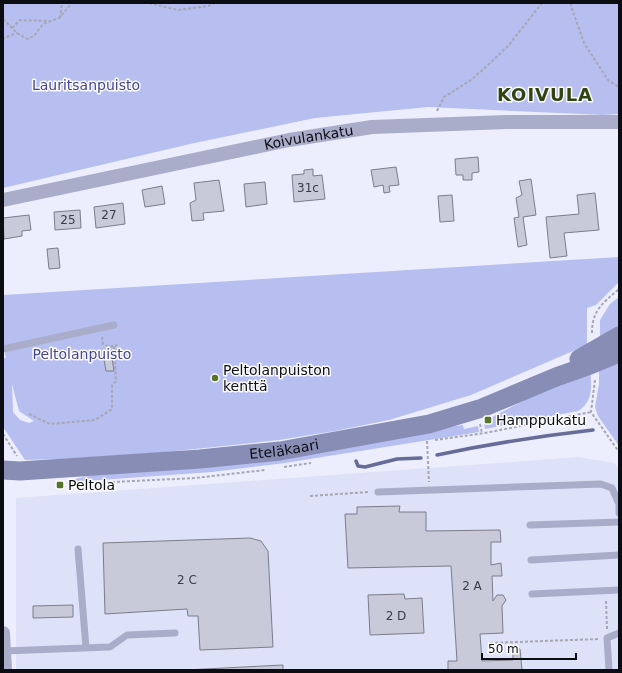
<svg xmlns="http://www.w3.org/2000/svg" width="622" height="673" viewBox="0 0 622 673" font-family="'DejaVu Sans',sans-serif">
  <style>
    .built { fill: #dee2f8 }
    .green { fill: #b7bef0; fill-rule: evenodd }
    .lines { fill: none; stroke-linecap: round; stroke-linejoin: round }
    .stream { stroke: #666b97; stroke-width: 3.5 }
    .building { fill: #c8cad9; stroke: #7b7d8b }
    .path { stroke: #a6a7b3; stroke-width: 2; stroke-dasharray: 3 2; stroke-linecap: butt }
    .lane { stroke: #a9adca; stroke-width: 7 }
    .street { stroke: #a9adca; stroke-width: 14 }
    .secondary { stroke: #888db6; stroke-width: 19 }
    .poi-dot { fill: #557329; stroke: #fcfcfc; stroke-width: 1.5 }
    .labels { text-anchor: middle; stroke-width: 3; stroke-linejoin: round; paint-order: stroke }
    .number-label { font-size: 12px; fill: #3b3c44 }
    .park-label { font-size: 14px; fill: #444691; stroke: #fcfcfc }
    .street-label { font-size: 14px; fill: #0c0d12; stroke: #fcfcfc }
    .poi-label { font-size: 14px; fill: #0c0d12; stroke: #fcfcfc; text-anchor: start }
    .district-label { font-size: 18px; font-weight: bold; letter-spacing: 1px; fill: #304411; stroke: #fcfcfc }
  </style>
  <rect width="100%" height="100%" fill="#eceefd"/>
  <path class="built" d="M579,457l35,6 5,5v202h-603v-172z"/>
  <path class="green" d="M3,3h616v111l-16,1 -175,-8 -113,11 -125,26 -187,44z
    M619,257v25l-23,23 -9,3v37l-116,50 -82,25 -54,11 -56,9 -55,6 -68,7 -97,6 -34,1 -22,-33v-69h3l-3,-15v-48zM12,384l7,27 15,10 -5,2 -9,-3 -7,-8z
    M619,297v32l-19,10v-19l10,-16z
    M619,363v83l-21,-30 -3,-9 4,-23v-17z
    M590,370c2,16 3,32 -12,41l-93,18 -1,-5 7,-3 -1,-3 58,-30z
    M463,425l1,4 14,-3 1,6 -194,31 -73,9 -141,10v-2l22,-5z"/>
  <g class="lines">
    <path class="stream" d="M437,455c52,-11 103,-19 156,-25
      M356,461l2,5 7,1 32,-8 24,-1"/>
  </g>
  <path class="building" d="M478,157l1,15 -7,1v7h-9v-5h-7l-1,-16z
    M396,167l3,18 -10,1 1,6 -6,1 -1,-8 -9,2 -3,-17z
    M313,169v7l9,-1 3,24 -31,3 -2,-27 12,-1v-4z
    M531,179l5,36 -13,2 4,28 -9,2 -4,-29 5,-1 -3,-19 6,-3 -3,-14z
    M219,180l5,31 -21,2 1,7 -12,1 -2,-18 6,-3 -2,-17z
    M265,182l2,22 -21,3 -2,-23z
    M162,186l3,18 -20,3 -3,-17z
    M595,193l4,37 -35,3 3,23 -17,2 -4,-41 33,-3 -2,-19z
    M452,195l2,26 -14,1 -2,-26z
    M123,203l2,21 -29,4 -2,-21z
    M80,210l1,18 -26,2 -1,-18z
    M29,215l2,15 -9,1v5l-18,3 -1,-21z
    M58,248l2,20 -11,1 -2,-20z
    M111,352l3,19h-8l-3,-18z
    M400,506l-1,6h27v19l74,-1 1,12h-10v23l10,-2 1,13h-10l1,25 4,-6h6l3,5 -4,6 1,27 -23,1 2,27 31,-1v-11h7l2,21h-74v-9h9l-6,-95 -103,2 -3,-54h12v-7z
    M250,538l11,3 7,10 5,96 -73,3 -2,-34h-10l-1,-7 -82,5 -2,-71z
    M404,594l1,5 17,-1 2,35 -54,2 -2,-40z
    M73,605v12l-40,1v-12z
    M283,665v5h-98z"/>
  <g class="lines">
    <path class="path" d="M149,3l29,7 30,-4 7,-3
      M571,3v3l13,37 24,37 11,7
      M60,18l2,-15
      M3,19l14,14 10,6 7,-3 9,-12 16,-6 13,-15h5
      M12,28l8,-8 29,1
      M3,40l1,-2 13,-5
      M437,111l7,-14 27,-17 17,-15 20,-19 34,-43
      M592,333c0,-23 11,-30 27,-44
      M102,337l1,7 6,3 8,-2
      M595,380l-4,32 28,40
      M29,414l21,10 45,-4 17,-11v-24l4,-4 -2,-35
      M480,424l2,9
      M3,434l14,22
      M435,440l50,-7 106,-21
      M427,441l2,41
      M284,467l27,-4
      M72,484l123,-6 70,-8
      M310,496l59,-4
      M606,601l1,28
      M490,643l109,-4"/>
    <path class="lane" d="M3,349l111,-24
      M378,492l223,-8 11,4 7,16v9
      M530,525l89,-3
      M78,549l8,99
      M531,560l88,-5
      M532,594l87,-4
      M4,651l106,-4 17,-12 48,-2
      M609,670l-2,-32 12,-5"/>
    <g class="street">
      <path id="s1" d="M3,200l286,-60 83,-13 135,-5h112"/>
      <path d="M3,633l2,37"/>
    </g>
    <g class="secondary">
      <path d="M579,359l40,-23"/>
      <path id="s2" d="M3,470l17,1 180,-12 80,-8 149,-27 53,-16 74,-31 34,-12 29,-12"/>
    </g>
  </g>
  <g class="poi-dot">
    <circle cx="215" cy="378" r="4"/>
    <rect x="484" y="416" width="8" height="8" rx="2"/>
    <rect x="56" y="481" width="8" height="8" rx="2"/>
  </g>
  <g class="labels">
    <g class="number-label">
      <text x="308" y="192">31c</text>
      <text x="109" y="219">27</text>
      <text x="68" y="224">25</text>
      <text x="187" y="584">2 C</text>
      <text x="472" y="590">2 A</text>
      <text x="396" y="620">2 D</text>
    </g>
    <g class="park-label">
      <text x="86" y="90">Lauritsanpuisto</text>
      <text x="82" y="359">Peltolanpuisto</text>
    </g>
    <g class="street-label">
      <text dy="5" stroke="none"><textPath href="#s1" startOffset="312">Koivulankatu</textPath></text>
      <text dy="5" stroke="none"><textPath href="#s2" startOffset="282">Eteläkaari</textPath></text>
    </g>
    <g class="poi-label">
      <text x="223" y="375">Peltolanpuiston<tspan x="223" dy="16">kenttä</tspan></text>
      <text x="496" y="425">Hamppukatu</text>
      <text x="68" y="490">Peltola</text>
    </g>
    <g class="district-label">
      <text x="545" y="101">KOIVULA</text>
    </g>
  </g>
  <rect width="622" height="673" fill="none" stroke="#0c0d12" stroke-width="8"/>
  <path d="M482 653v6h94v-6" fill="none" stroke="#0c0d12" stroke-width="2"/>
  <text x="488" y="653" font-size="12" fill="#0c0d12" stroke="#fcfcfc" stroke-width="3" paint-order="stroke">50 m</text>
</svg>
